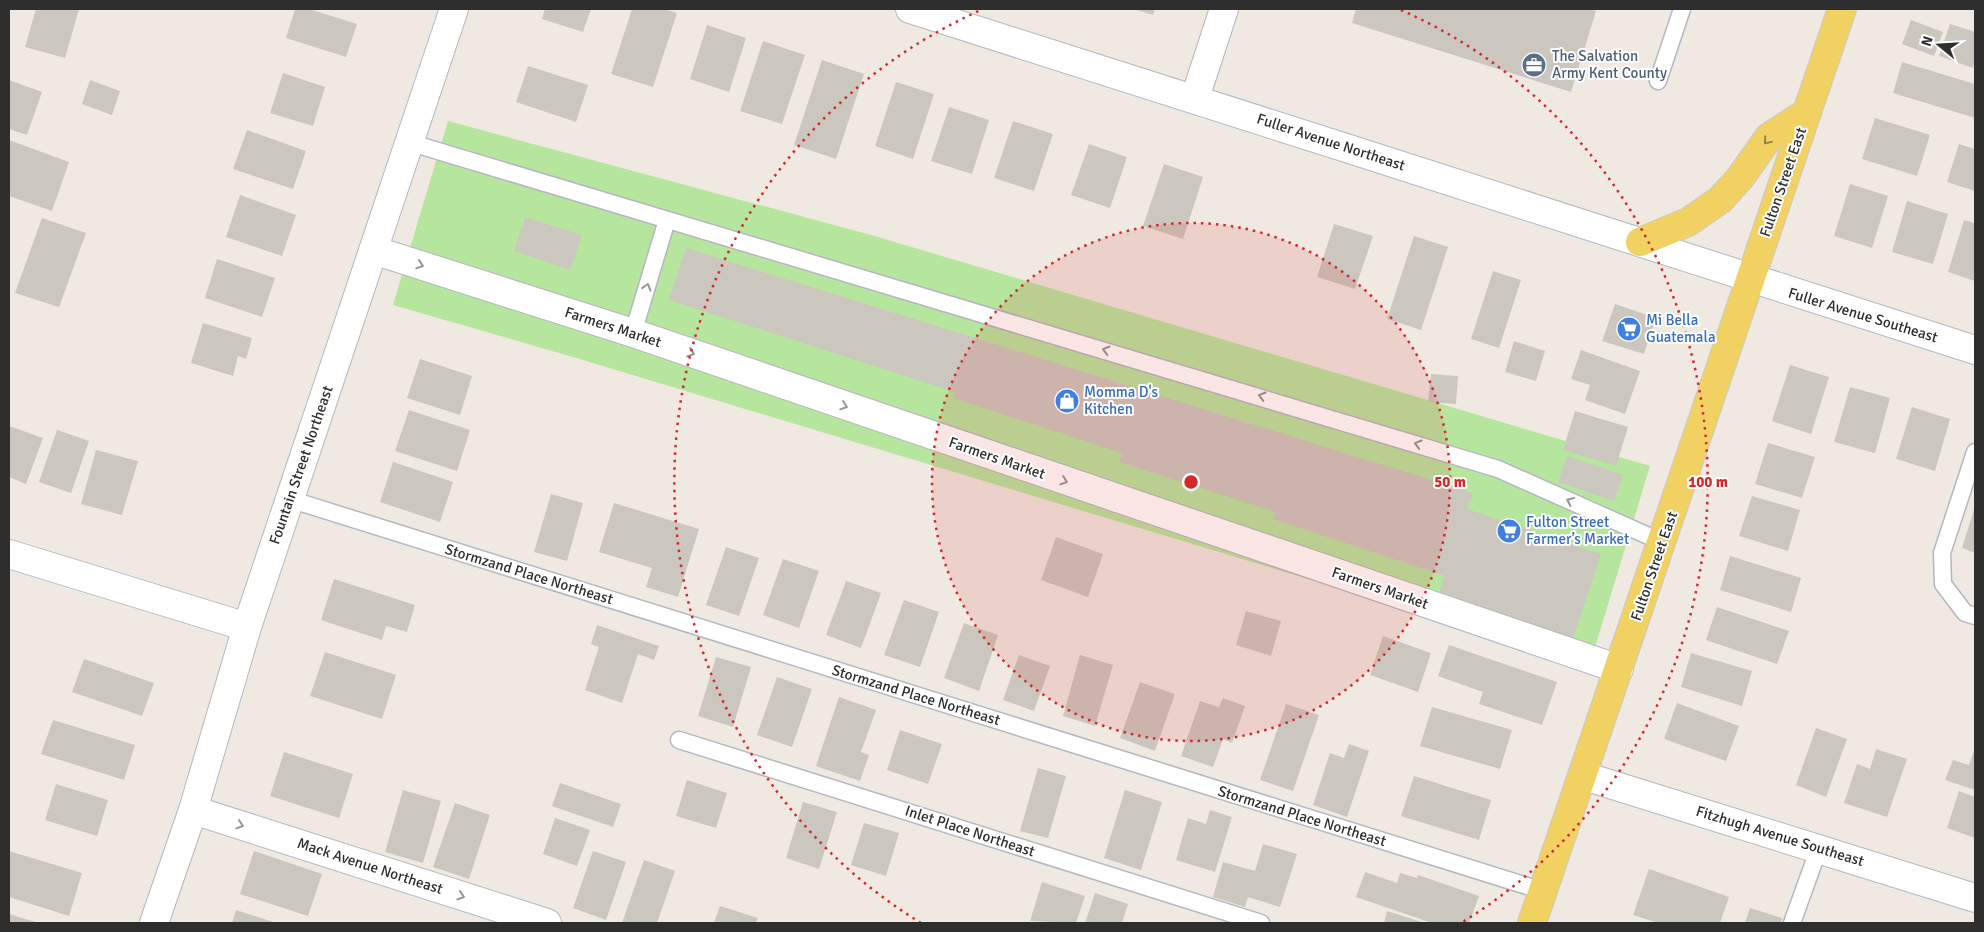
<svg xmlns="http://www.w3.org/2000/svg" width="1984" height="932" viewBox="0 0 1984 932" font-family="Signika,sans-serif">
  <style>
    .green { fill: #b6e59e }
    .building { fill: #cbc7bf }
    .lines { fill: none; stroke-linecap: round; stroke-linejoin: round }
    .lane-casing { stroke: #b4b7c1; stroke-width: 19 }
    .street-casing { stroke: #b4b7c1; stroke-width: 30 }
    .secondary-casing { stroke: #b4b7c1; stroke-width: 30 }
    .primary-casing { stroke: #c9c9c9; stroke-width: 30 }
    .lane { stroke: #fff; stroke-width: 16 }
    .street { stroke: #fff; stroke-width: 28 }
    .secondary { stroke: #fff; stroke-width: 28 }
    .primary { stroke: #f2d163; stroke-width: 28 }
    .oneway { stroke: #908048 }
    .oneway2 { stroke: #969696 }
    .ring { fill: none; stroke: #d62828; stroke-width: 2.5; stroke-dasharray: 2.5 5 }
    .labels { text-anchor: middle; stroke-width: 4; stroke-linejoin: round; paint-order: stroke }
    .service-label { font-size: 15px; fill: #4e5e75; stroke: #fff; text-anchor: start }
    .street-label { font-size: 15px; fill: #2e2e2e; stroke: #fff }
    .shop-label { font-size: 15px; fill: #366cbe; stroke: #fff; text-anchor: start }
    .centre { fill: #d62828; stroke: #fff; stroke-width: 2.5 }
    .ring-label { font-size: 15px; text-anchor: middle; font-weight: bold; fill: #d62828; stroke: #fff; stroke-width: 4; stroke-linejoin: round; paint-order: stroke }
  </style>
  <rect width="100%" height="100%" fill="#efe9e1"/>
  <path class="green" d="M448,121l423,114 779,231 -60,198 -1007,-304 -190,-55z"/>
  <path class="building" d="M36,9h43l-14,49 -40,-11z
    M295,9h14l48,15 -11,33 -60,-19z
    M545,9h46l-8,23 -41,-13z
    M632,9h32l13,4 -24,74 -42,-13z
    M1134,9h21l-2,6z
    M1356,9h233l7,2 -25,81 -219,-69z
    M1911,20l32,12 -9,24 -32,-12z
    M1950,24l25,8v28l-2,8 -34,-12z
    M707,25l39,13 -17,54 -39,-13z
    M763,41l42,14 -23,69 -42,-13z
    M822,60l42,14 -28,85 -42,-14z
    M1902,62l73,22v34l-82,-25z
    M528,66l60,19 -12,37 -60,-20z
    M283,73l42,14 -12,39 -43,-13z
    M9,80l33,12 -15,43 -18,-6z
    M90,80l30,11 -8,24 -30,-11z
    M896,82l38,12 -21,65 -38,-13z
    M949,107l40,13 -17,54 -41,-13z
    M1875,118l55,17 -13,41 -55,-17z
    M1013,121l40,13 -19,57 -40,-13z
    M247,130l59,21 -13,38 -60,-20z
    M9,140l60,22 -17,49 -43,-15z
    M1089,144l38,13 -17,51 -39,-13z
    M1959,144l16,5v42l-28,-9z
    M1164,164l39,13 -20,62 -40,-13z
    M1850,184l38,12 -16,52 -38,-12z
    M240,195l56,20 -14,41 -56,-19z
    M1907,201l41,13 -15,50 -41,-12z
    M525,217l57,18 -12,35 -56,-19z
    M42,218l44,15 -27,74 -44,-14z
    M1964,220l11,3v58l-27,-9z
    M1334,224l39,12 -18,53 -38,-12z
    M1414,236l34,11 -27,83 -34,-11z
    M686,248l787,245 -6,16 134,45 -28,84 -134,-45 6,-17 -172,-57 3,-7 -157,-50 3,-9 -169,-55 2,-6 -286,-92z
    M217,259l58,19 -13,39 -57,-19z
    M1493,271l28,9 -22,68 -28,-9z
    M1615,304l41,14 -12,36 -42,-13z
    M203,323l49,15 -6,21 -8,-3 -5,20 -42,-13z
    M1514,341l31,10 -9,30 -31,-9z
    M1581,350l59,21 -15,43 -40,-14 5,-15 -19,-6z
    M420,359l52,17 -12,39 -53,-17z
    M1790,365l39,12 -18,57 -39,-13z
    M1431,374l27,2 -2,28 -28,-2z
    M1850,387l40,11 -15,55 -41,-11z
    M1912,407l38,12 -15,52 -39,-12z
    M409,410l61,20 -13,41 -62,-20z
    M1575,411l53,16 -12,39 -53,-16z
    M9,426l34,12 -17,46 -17,-7z
    M57,430l32,11 -18,52 -32,-11z
    M1768,443l47,14 -13,41 -47,-14z
    M96,450l42,11 -16,54 -41,-11z
    M1567,456l56,19 -9,26 -56,-19z
    M393,462l60,20 -13,40 -60,-20z
    M551,494l32,9 -16,58 -33,-9z
    M1752,496l48,14 -12,41 -49,-15z
    M614,503l85,26 -21,68 -32,-10 6,-19 -53,-16z
    M1975,506v47l-13,-5z
    M1056,537l47,17 -15,43 -47,-17z
    M726,547l33,11 -20,58 -33,-11z
    M1730,556l71,22 -10,34 -71,-22z
    M783,559l36,12 -20,57 -36,-13z
    M334,579l81,26 -8,27 -21,-6 -4,14 -61,-20z
    M846,581l35,12 -20,55 -35,-13z
    M904,600l35,12 -19,55 -36,-12z
    M1717,607l72,24 -12,33 -71,-24z
    M1246,611l35,10 -10,35 -35,-11z
    M964,623l34,12 -19,56 -35,-13z
    M597,625l62,21 -5,14 -16,-6 -16,49 -37,-13 14,-43 -8,-3z
    M1383,636l48,17 -13,39 -48,-17z
    M1449,645l108,37 -15,43 -63,-21 4,-12 -45,-16z
    M325,652l71,23 -14,44 -72,-23z
    M1691,653l61,18 -10,35 -61,-19z
    M1019,655l31,11 -16,45 -31,-11z
    M1080,655l33,10 -18,61 -32,-10z
    M716,657l35,10 -18,60 -35,-11z
    M84,659l70,24 -12,33 -70,-24z
    M777,677l35,12 -20,58 -35,-12z
    M1140,682l35,12 -20,57 -35,-13z
    M839,697l37,13 -15,42 8,3 -9,26 -44,-15z
    M1223,698l22,8 -13,37 -9,-4 -10,28 -32,-11 19,-55 19,6z
    M1677,703l62,23 -13,35 -62,-22z
    M1286,704l33,11 -26,76 -33,-11z
    M1432,707l80,23 -12,39 -80,-23z
    M53,720l82,25 -11,35 -83,-26z
    M1816,728l31,11 -21,58 -30,-12z
    M900,730l42,14 -14,40 -41,-14z
    M1349,744l20,7 -22,66 -34,-12 17,-52 14,5z
    M1975,748v42l-30,-10 8,-20 16,5z
    M1876,749l31,10 -20,58 -43,-14 13,-39 13,5z
    M284,752l69,22 -14,44 -69,-22z
    M1038,768l28,8 -18,62 -28,-7z
    M1414,776l77,24 -12,40 -78,-24z
    M687,780l40,13 -11,35 -40,-12z
    M560,783l61,21 -8,23 -61,-21z
    M56,784l52,16 -11,36 -52,-16z
    M403,790l38,11 -18,62 -38,-11z
    M1125,790l37,12 -21,68 -37,-12z
    M1959,791l16,6v41l-28,-10z
    M803,802l34,10 -18,57 -33,-11z
    M455,803l35,12 -21,64 -36,-12z
    M1210,810l22,7 -17,55 -39,-12 12,-42 18,6z
    M555,818l35,12 -13,36 -34,-12z
    M864,823l35,10 -13,43 -35,-11z
    M1263,844l34,10 -17,53 -32,-10 -3,10 -32,-10 10,-35 32,9z
    M9,851l73,22 -13,43 -60,-19z
    M254,851l68,23 -14,42 -68,-22z
    M593,851l33,11 -20,58 -33,-12z
    M644,860l31,11 -18,52h-35z
    M1649,869l80,28 -9,26h-62l-25,-8z
    M1365,872l32,11 3,-10 17,5 1,-3 61,21 -10,27h-37l-76,-26z
    M1042,882l43,14 -9,27 -46,-2z
    M1095,893l33,11 -6,19h-37z
    M720,906l38,12 -2,5h-42z
    M1750,908l32,10 -1,5h-36z
    M236,910l40,13h-44z
    M1387,911l38,12h-41z
    M9,914l30,9h-30z"/>
  <g class="lines">
    <defs>
      <path id="lane" d="M1658,81l24,-72
        M408,142l1090,327 164,73
        M633,333l34,-113
        M1975,452l-33,101 1,31 22,29 10,3
        M289,499l1254,392
        M679,740l582,183
        M1792,923l27,-75"/>
      <path id="street" d="M1195,98l29,-89
        M373,250l260,83 986,336
        M9,554l238,73
        M1584,776l391,122
        M193,810l354,113
        M154,923l39,-113 54,-183 207,-618"/>
      <path id="secondary" d="M910,9c356,111 709,229 1065,341"/>
      <path id="primary" d="M1640,242l48,-20 32,-22 20,-22 29,-41 37,-24
        M1532,923l310,-914"/>
    </defs>
    <use href="#lane" class="lane-casing"/>
    <use href="#street" class="street-casing"/>
    <use href="#secondary" class="secondary-casing"/>
    <use href="#primary" class="primary-casing"/>
    <use href="#lane" class="lane"/>
    <use href="#street" class="street"/>
    <use href="#secondary" class="secondary"/>
    <use href="#primary" class="primary"/>
  </g>
  <defs><path id="oneway-chevron" d="M-2-3.5L2.5 0L-2 3.5" fill="none" stroke-width="1.6" stroke-linecap="round" stroke-linejoin="round" transform="scale(1.25)"/></defs>
  <use class="oneway" href="#oneway-chevron" transform="translate(1767 141) rotate(130)"/>
  <g class="oneway2">
    <use href="#oneway-chevron" transform="translate(420 265) rotate(18)"/>
    <use href="#oneway-chevron" transform="translate(647 287) rotate(-73)"/>
    <use href="#oneway-chevron" transform="translate(1106 350) rotate(-164)"/>
    <use href="#oneway-chevron" transform="translate(691 353) rotate(19)"/>
    <use href="#oneway-chevron" transform="translate(1262 396) rotate(-164)"/>
    <use href="#oneway-chevron" transform="translate(844 406) rotate(19)"/>
    <use href="#oneway-chevron" transform="translate(1418 444) rotate(-163)"/>
    <use href="#oneway-chevron" transform="translate(1064 481) rotate(19)"/>
    <use href="#oneway-chevron" transform="translate(1570 501) rotate(-156)"/>
    <use href="#oneway-chevron" transform="translate(240 825) rotate(18)"/>
    <use href="#oneway-chevron" transform="translate(461 896) rotate(18)"/>
  </g>
  <circle cx="1191" cy="482" r="259" fill="#d62828" fill-opacity=".12"/>
  <g class="ring">
    <circle cx="1191" cy="482" r="259"/>
    <path d="M921 923A517 517 0 0 1 981 10M1401 10A517 517 0 0 1 1461 923"/>
  </g>
  <defs>
    <symbol id="office-disc" viewBox="-11 -11 22 22"><circle r="9.5" fill="#5c6f8a" stroke="#fff"/><path d="M-6-3h4V-5.5h4V-3h4V5H-6ZM-1-4.5V-3h2v-1.5ZM-6 0V1H6V0Z" fill="#fff"/></symbol>
    <symbol id="supermarket-disc" viewBox="-11 -11 22 22"><circle r="9.5" fill="#3f7fe0" stroke="#fff"/><path d="M-6-5.5h2.5l.6 2H6L4.5 2H-2.5L-4.4-4H-6ZM-1.5 3.2a1.3 1.3 0 1 0 .1 0ZM3 3.2a1.3 1.3 0 1 0 .1 0Z" fill="#fff"/></symbol>
    <symbol id="shop-disc" viewBox="-11 -11 22 22"><circle r="9.5" fill="#3f7fe0" stroke="#fff"/><path d="M-5-2.5h2.3a2.7 3.5 0 0 1 5.4 0H5L5.5 6h-11ZM-1.5-2.5h3a1.5 2.3 0 0 0-3 0Z" fill="#fff"/></symbol>
  </defs>
  <g fill-rule="evenodd">
    <use href="#office-disc" x="1520" y="51" width="28" height="28"/>
    <use href="#supermarket-disc" x="1615" y="315" width="28" height="28"/>
    <use href="#shop-disc" x="1053" y="387" width="28" height="28"/>
    <use href="#supermarket-disc" x="1495" y="517" width="28" height="28"/>
  </g>
  <g class="labels">
    <g class="service-label">
      <text x="1552" y="61">The Salvation<tspan x="1552" dy="17">Army Kent County</tspan></text>
    </g>
    <g class="street-label">
      <text transform="translate(1331 142) rotate(18)" y="5">Fuller Avenue Northeast</text>
      <text transform="translate(1783 182) rotate(-71)" y="5">Fulton Street East</text>
      <text transform="translate(1863 315) rotate(17)" y="5">Fuller Avenue Southeast</text>
      <text transform="translate(613 327) rotate(18)" y="5">Farmers Market</text>
      <text transform="translate(997 458) rotate(19)" y="5">Farmers Market</text>
      <text transform="translate(301 465) rotate(-71)" y="5">Fountain Street Northeast</text>
      <text transform="translate(1654 566) rotate(-71)" y="5">Fulton Street East</text>
      <text transform="translate(529 574) rotate(17)" y="5">Stormzand Place Northeast</text>
      <text transform="translate(1380 588) rotate(19)" y="5">Farmers Market</text>
      <text transform="translate(916 695) rotate(17)" y="5">Stormzand Place Northeast</text>
      <text transform="translate(1302 816) rotate(17)" y="5">Stormzand Place Northeast</text>
      <text transform="translate(970 831) rotate(18)" y="5">Inlet Place Northeast</text>
      <text transform="translate(1780 836) rotate(17)" y="5">Fitzhugh Avenue Southeast</text>
      <text transform="translate(370 866) rotate(18)" y="5">Mack Avenue Northeast</text>
    </g>
    <g class="shop-label">
      <text x="1646" y="325">Mi Bella<tspan x="1646" dy="17">Guatemala</tspan></text>
      <text x="1084" y="397">Momma D's<tspan x="1084" dy="17">Kitchen</tspan></text>
      <text x="1526" y="527">Fulton Street<tspan x="1526" dy="17">Farmer’s Market</tspan></text>
    </g>
  </g>
  <circle cx="1191" cy="482" r="8" class="centre"/>
  <g class="ring-label">
    <text x="1450" y="487">50 m</text>
    <text x="1708" y="487">100 m</text>
  </g>
  <rect width="1984" height="932" fill="none" stroke="#2e2e2e" stroke-width="20"/>
  <g transform="translate(1939 45) rotate(288)" stroke="#ffffff" stroke-width="4" paint-order="stroke">
  <path d="M0-4L9 19L0 12L-9 19Z" fill="#2e2e2e"/>
  <text y="-8" font-size="14" font-weight="bold" text-anchor="middle" fill="#2e2e2e">N</text>
  </g>
</svg>
